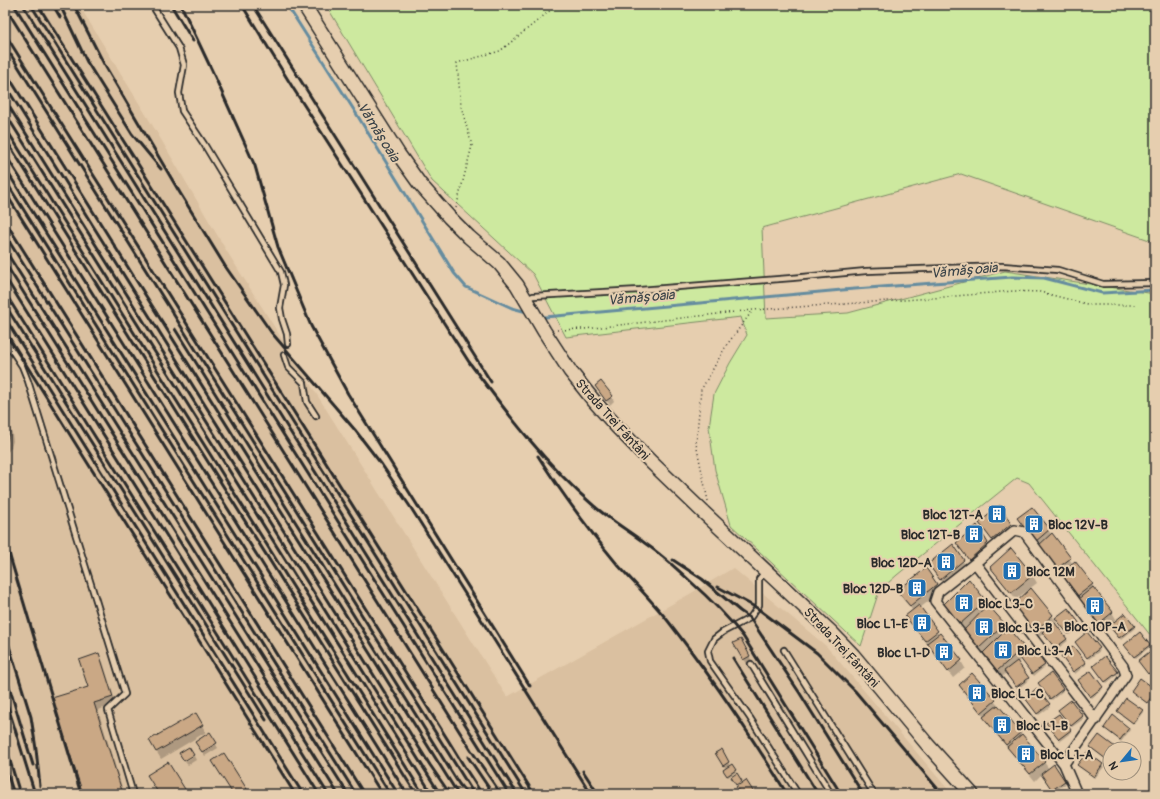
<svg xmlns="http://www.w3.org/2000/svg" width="1160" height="799" viewBox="0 0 1160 799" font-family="Pangolin,sans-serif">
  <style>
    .built { fill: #dac0a0 }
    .green { fill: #cde99f; stroke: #7c8a65 }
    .shadow { fill: #0003 }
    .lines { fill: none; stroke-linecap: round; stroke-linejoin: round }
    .stream { stroke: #658c9f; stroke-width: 3 }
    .building { fill: #caa885; stroke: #2b2b2b }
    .lane-casing { stroke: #2b2b2b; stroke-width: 8 }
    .street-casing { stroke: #2b2b2b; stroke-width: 12 }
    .secondary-casing { stroke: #2b2b2b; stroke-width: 16 }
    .path { stroke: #2b2b2b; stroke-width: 1.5; stroke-dasharray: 1 3; stroke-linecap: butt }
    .lane { stroke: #e6ceaf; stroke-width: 4.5 }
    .street { stroke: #e6ceaf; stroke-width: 9 }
    .secondary { stroke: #e6ceaf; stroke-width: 13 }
    .rail { stroke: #2b2b2b; stroke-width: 3 }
    .labels { text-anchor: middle; stroke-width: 4; stroke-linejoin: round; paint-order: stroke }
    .street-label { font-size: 13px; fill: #2b2b2b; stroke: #e6ceaf }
    .poi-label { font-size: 13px; font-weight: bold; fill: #2b2b2b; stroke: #e6ceaf; text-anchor: start }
    .water-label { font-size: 14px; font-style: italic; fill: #3a4348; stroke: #e6ceaf }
  </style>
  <rect width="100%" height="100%" fill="#e6ceaf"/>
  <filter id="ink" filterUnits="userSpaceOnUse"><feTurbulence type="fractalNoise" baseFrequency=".025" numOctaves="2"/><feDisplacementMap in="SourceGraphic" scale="8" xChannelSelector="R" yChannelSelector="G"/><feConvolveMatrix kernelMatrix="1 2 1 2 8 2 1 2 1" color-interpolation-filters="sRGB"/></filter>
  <g filter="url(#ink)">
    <path class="built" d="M5,5h74l77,126 70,119 281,447 181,-102 45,-27 93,78 126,148h-947z"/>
    <path class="green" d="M326,5h829v237l-194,-68 -199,54 4,90 82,-5 157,-42 150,23v347l-126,-158 -12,-5 -120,97 -18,16 -18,55 -130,-121 -16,-55 -6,-43 5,-33 16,-31 17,-28 -6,-18 -175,20 -33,-63 -101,-93z"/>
    <path class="shadow" d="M598,390l14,7 2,4 -4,4z
      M5,418l7,15 1,8 -2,7 -6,7z
      M1000,507l14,24 -17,16 -17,-23z
      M1032,508l41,56 19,20 4,8 16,20 4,7 -6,5 1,2h23l1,2 -14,12 -11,-16 -9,7 -78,-106z
      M977,527l14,24 -17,16 -17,-24z
      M953,545l14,23 -22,18 -12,-15z
      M1011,550l22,26 4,7 -21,16 -20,-25 -4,-7z
      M925,569l15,23 -20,16 19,27 22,26 4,7 -12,10 -42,-55 2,-12 -11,-13 -4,-7z
      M985,602l2,4 17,18 3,6 16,18 4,6 17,11 1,2 -11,9 -12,-17 -5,4 12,17 -11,9 -12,-16 -4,4 -17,-24 -2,3 -35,-44z
      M1013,606l39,9 5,8 -2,1 13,17 -12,9 -12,-17 -7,6z
      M1068,609l13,17 -12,9 -11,-15z
      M740,640l12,21 -5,3 -12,-20z
      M1077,644l22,5 1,2 -11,8z
      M1149,645l1,2 -14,11 -9,-11z
      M1154,650l1,1v20l-5,4 -9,-12z
      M99,655l4,7 13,42 -18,6 26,84h-40l5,-106z
      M1063,658l22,5 1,2 -11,9z
      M1095,668l22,5 1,1 -11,9z
      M972,674l72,88 5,7 5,-3 12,18 -12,7 -12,-17 -7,7 -47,-57 -3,-6 -21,-26 -4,-7z
      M1051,674l12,17 -11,9 -12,-15z
      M1080,683l22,5 1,1 -11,9z
      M1155,690v5l-7,9 -16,-13z
      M1027,700l22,5 1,2 -11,8z
      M1071,702l13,17 -12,8 -11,-15z
      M1142,711l1,1 -9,12 -15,-11z
      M195,714l11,18 -45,27 -11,-18z
      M1049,725l21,5 2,2 -12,9z
      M1105,728h24l1,2 -9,12z
      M210,734l8,14 -13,8 -8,-14z
      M1091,747h24l1,2h-6v8l-3,4z
      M721,750l9,16 2,-1 4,7 -8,5 -4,-7 2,-1 -9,-16z
      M1087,754l17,13 -9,11 -16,-13z
      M194,756l2,4 -8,5 -3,-3z"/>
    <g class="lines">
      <path class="stream" d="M287,5l67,105 100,163 12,14 46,21 15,4
        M541,315l4,2 297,-27 170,-13 32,1 58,15 53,-3"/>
    </g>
    <path class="building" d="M601,381l12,15 -7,5 -11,-15z
      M5,417l4,8v8l-2,8 -2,2z
      M1000,505l11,19 -19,16 -13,-17z
      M1032,507l18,22 -15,13 -18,-24z
      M977,525l11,18 -19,17 -13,-17z
      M1052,533l19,25 -16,12 -17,-24z
      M953,544l11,16 -24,20 -12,-16z
      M1011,548l22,27 -22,18 -21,-26z
      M1075,561l18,23 -18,14 -17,-23z
      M926,568l11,16 -27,22 -13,-15z
      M969,579l17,22 -27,24 -16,-20z
      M1093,587l20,25 -16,13 -20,-25z
      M1031,588l22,27 -20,18 -21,-27z
      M919,605l19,26 -13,10 -20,-25z
      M988,605l17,19 -27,25 -15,-18z
      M1068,608l12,16 -12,10 -13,-16z
      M1125,613l10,13 -16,12 -10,-12z
      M1055,623l12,16 -12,9 -13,-16z
      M1008,628l16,19 -27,24 -14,-18z
      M1087,632l13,16 -13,10 -12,-16z
      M1140,632l10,13 -16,12 -10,-12z
      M940,633l22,27 -14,12 -21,-29z
      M741,639l9,17 -7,4 -10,-17z
      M1073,646l13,17 -13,9 -12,-16z
      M1033,648l12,17 -13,9 -12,-16z
      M1154,648l1,20 -7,6 -10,-13z
      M99,653l14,44 -19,6 29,91h-40l-31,-96 36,-11 -9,-27z
      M1105,656l13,16 -13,10 -12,-16z
      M1017,661l12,17 -13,9 -12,-16z
      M1091,671l12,16 -13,10 -12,-17z
      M972,673l24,27 -15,13 -22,-28z
      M1051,673l12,16 -13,10 -12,-16z
      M1140,678l15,11v3l-8,11 -16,-12z
      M1037,688l13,16 -13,10 -12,-16z
      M1126,698l17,12 -10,13 -16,-12z
      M1071,700l12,16 -12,10 -13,-16z
      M998,705l23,27 -15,13 -23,-28z
      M196,713l7,12 -47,27 -7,-12z
      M1059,714l12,16 -12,9 -13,-16z
      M1113,715l16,13 -9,12 -16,-12z
      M210,732l7,11 -15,9 -7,-10z
      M1022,734l23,28 -15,12 -23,-27z
      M1099,735l16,12 -1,2h-4v5l-4,5 -16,-12z
      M189,747l5,8 -10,6 -5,-8z
      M722,749l7,13 -6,4 -8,-13z
      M1087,752l16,12 -9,13 -17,-12z
      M224,753l26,41h-17l-21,-33z
      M168,762l20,32h-29l-12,-19z
      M732,764l4,6 -9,6 -4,-6z
      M1054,764l11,17 -13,9 -11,-16z
      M737,773l5,8 -6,4 -5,-8z
      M746,780l9,14h-14l-5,-7z"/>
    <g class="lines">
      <defs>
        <path id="lane" d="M152,5l27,43 5,17 -5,28 3,18 22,33 77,128 3,13 -4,23 2,11 5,15 1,10
          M527,299l6,-3 107,-6 152,-12 74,-7 136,-5 56,4 45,14 52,-1
          M5,340l17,26 6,15 97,313 -17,16 25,84
          M284,355l4,12 16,16 3,19 9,14
          M765,572l-6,7v26l-9,13 -27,14 -9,7 -6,12 2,10 40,57 48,76
          M784,650l90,144
          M751,664l80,130"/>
        <path id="street" d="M975,563l-37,29 -3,9 129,163
          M1077,794l-13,-30 62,-89 -3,-9 -99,-134 -9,-2 -40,33 121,157"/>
        <path id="secondary" d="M304,5l95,150 20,28 30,34 20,20 30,26 18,22 27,46 26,40 24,30 23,26 34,35 51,49 129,121 22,23 74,89 45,50"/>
      </defs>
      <use href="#lane" class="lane-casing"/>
      <use href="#street" class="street-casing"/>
      <use href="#secondary" class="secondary-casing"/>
      <path class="path" d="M589,5h7
        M456,208l16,-62 -11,-40 -4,-43 43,-12 57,-46
        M557,330l27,-1 169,-19 180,-12 80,-7 27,1 51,13h46
        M708,501l-12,-57 5,-54 25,-44 27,-36"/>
      <use href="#lane" class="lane"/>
      <use href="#street" class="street"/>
      <use href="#secondary" class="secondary"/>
      <path class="rail" d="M14,5l495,789
        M23,5l494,789
        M31,5l495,789
        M38,5l496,789
        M53,5l7,12
        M60,5l27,57 45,72 29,35
        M74,5l30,59 76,129 45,73 46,66 84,98 27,35 29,43 180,286
        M171,5l22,36
        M181,5l34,72 40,89 23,81 33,79 37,68 182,292
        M242,5l51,83 176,274c38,51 77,103 125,144 16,14 35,25 52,38 16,11 30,24 44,37 19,17 37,35 53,55l98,158
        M253,5c79,126 159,251 238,377
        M5,7l466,743 30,44
        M5,34l443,706 19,31 15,23
        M11,55l463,739
        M5,71l453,723
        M5,85l425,680 20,29
        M5,100l435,694
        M5,113l427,681
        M5,127l418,667
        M5,138l411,656
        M5,154l402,640
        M5,168l393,626
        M5,180l385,614
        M5,192l377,602
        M5,221l359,573
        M5,235l351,559
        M5,250l343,544
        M5,263l333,531
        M5,277l323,517
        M5,293l314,501
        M5,305l261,415
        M5,318l298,476
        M175,329l284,455 8,10
        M5,331l290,463
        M538,456c24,38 51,74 79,108 17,19 35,37 51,57 43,55 82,113 119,173
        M5,540l76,254
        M673,560l29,19 38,32 10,7 49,74 64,102
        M718,587l39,21 60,45 38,38 87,103
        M5,633l26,84 5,32 4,37
        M733,658l85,136
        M5,673l28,92
        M5,697l30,97
        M5,744l15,50
        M468,757l25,37
        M5,767l9,27
        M583,771l15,23
        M5,792v2"/>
    </g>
  </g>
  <defs>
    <symbol id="building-square" viewBox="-11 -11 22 22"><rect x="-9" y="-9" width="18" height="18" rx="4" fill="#1f6fb2" stroke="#e6ceaf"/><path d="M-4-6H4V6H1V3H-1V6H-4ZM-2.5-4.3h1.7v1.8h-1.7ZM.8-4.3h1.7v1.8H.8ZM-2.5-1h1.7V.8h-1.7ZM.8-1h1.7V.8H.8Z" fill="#fff"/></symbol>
  </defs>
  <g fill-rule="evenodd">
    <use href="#building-square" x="986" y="503" width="22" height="22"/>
    <use href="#building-square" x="1023" y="513" width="22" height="22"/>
    <use href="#building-square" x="963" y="523" width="22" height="22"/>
    <use href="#building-square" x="935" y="551" width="22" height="22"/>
    <use href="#building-square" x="1001" y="560" width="22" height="22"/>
    <use href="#building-square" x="906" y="577" width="22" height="22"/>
    <use href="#building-square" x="953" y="592" width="22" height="22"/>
    <use href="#building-square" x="1084" y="595" width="22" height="22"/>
    <use href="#building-square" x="911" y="612" width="22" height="22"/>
    <use href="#building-square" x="973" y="616" width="22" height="22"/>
    <use href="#building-square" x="992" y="639" width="22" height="22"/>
    <use href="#building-square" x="933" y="641" width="22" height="22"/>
    <use href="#building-square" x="966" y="682" width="22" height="22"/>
    <use href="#building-square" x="991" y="714" width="22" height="22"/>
    <use href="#building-square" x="1015" y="743" width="22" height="22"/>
  </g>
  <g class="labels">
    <g class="street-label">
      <text transform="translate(613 419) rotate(48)" y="5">Strada Trei Fântâni</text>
      <text transform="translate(842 647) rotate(47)" y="5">Strada Trei Fântâni</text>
    </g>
    <g class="poi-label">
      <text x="983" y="519" text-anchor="end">Bloc 12T-A</text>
      <text x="1048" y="529">Bloc 12V-B</text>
      <text x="960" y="539" text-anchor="end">Bloc 12T-B</text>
      <text x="932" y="567" text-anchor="end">Bloc 12D-A</text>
      <text x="1026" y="576">Bloc 12M</text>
      <text x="903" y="593" text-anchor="end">Bloc 12D-B</text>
      <text x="978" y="608">Bloc L3-C</text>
      <text x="908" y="628" text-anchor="end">Bloc L1-E</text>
      <text x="1095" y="631" text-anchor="middle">Bloc 10P-A</text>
      <text x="998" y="632">Bloc L3-B</text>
      <text x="1017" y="655">Bloc L3-A</text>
      <text x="930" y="657" text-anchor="end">Bloc L1-D</text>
      <text x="991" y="698">Bloc L1-C</text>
      <text x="1016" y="730">Bloc L1-B</text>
      <text x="1040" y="759">Bloc L1-A</text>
    </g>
    <g class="water-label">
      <text transform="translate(379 132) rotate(58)" y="5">Vămășoaia</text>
      <text transform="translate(964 270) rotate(-5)" y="5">Vămășoaia</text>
      <text transform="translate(641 297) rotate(-5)" y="5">Vămășoaia</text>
    </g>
  </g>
  <rect width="1160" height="799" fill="none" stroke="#e6ceaf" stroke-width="20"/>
  <rect x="10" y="10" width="1140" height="779" fill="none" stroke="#2b2b2b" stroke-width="1.5" filter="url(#ink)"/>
  <g transform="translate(1122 761) rotate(241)"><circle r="19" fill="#e6ceaf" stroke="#9b8d7a"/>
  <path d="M0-3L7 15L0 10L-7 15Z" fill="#1f6fb2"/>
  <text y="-6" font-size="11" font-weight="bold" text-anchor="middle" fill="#2b2b2b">N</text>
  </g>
</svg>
